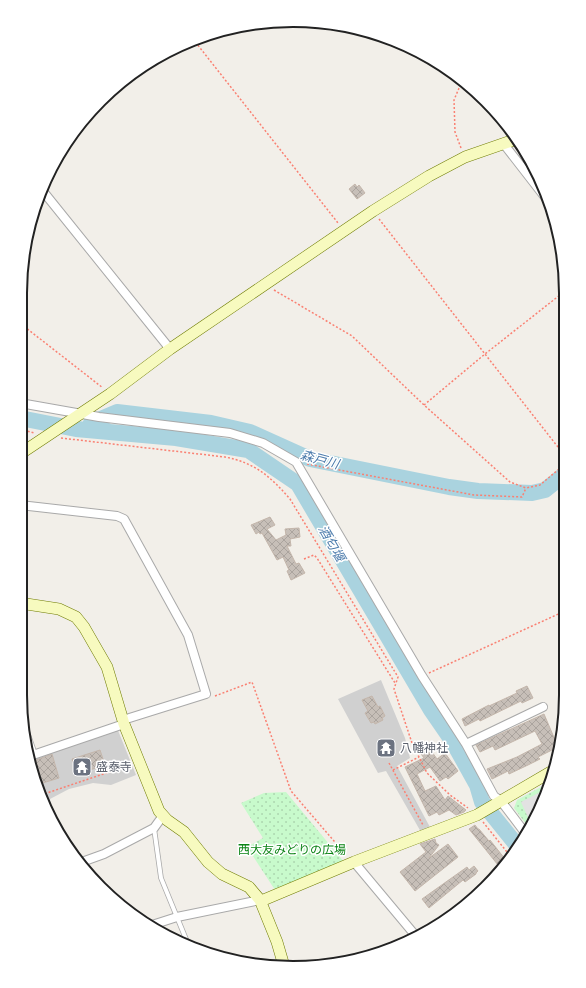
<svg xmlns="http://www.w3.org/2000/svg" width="586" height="988" viewBox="0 0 586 988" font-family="Manrope,'Noto Sans JP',sans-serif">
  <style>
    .religious { fill: #d0d0d0 }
    .park { fill: url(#park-dots) }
    .parking { fill: #e2e2e2 }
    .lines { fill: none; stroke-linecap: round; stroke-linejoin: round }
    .river { stroke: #aad3df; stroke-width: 16 }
    .building { fill: url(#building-cross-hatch); stroke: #c4b6ab }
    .lane-casing { stroke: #a9a9a9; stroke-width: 5.5 }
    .street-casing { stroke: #a9a9a9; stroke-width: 10 }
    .secondary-casing { stroke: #707d05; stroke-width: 12 }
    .path { stroke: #fa8072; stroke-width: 1.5; stroke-dasharray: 2 2; stroke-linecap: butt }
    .lane { stroke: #fff; stroke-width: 4 }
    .street { stroke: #fff; stroke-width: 8 }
    .secondary { stroke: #f7fabf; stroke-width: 11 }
    .labels { text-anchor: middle; stroke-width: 3; stroke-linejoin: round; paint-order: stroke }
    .worship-label { font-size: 12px; fill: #5b616d; stroke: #fff; text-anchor: start }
    .park-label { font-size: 12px; fill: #0c8416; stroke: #fff }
    .water-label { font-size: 13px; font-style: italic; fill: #4a7aab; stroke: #fff }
    .rim { fill: none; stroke: #222; stroke-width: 2 }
  </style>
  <defs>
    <pattern id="park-dots" width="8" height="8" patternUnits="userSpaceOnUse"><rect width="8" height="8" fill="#c8facc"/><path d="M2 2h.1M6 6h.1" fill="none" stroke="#acd6af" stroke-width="1.8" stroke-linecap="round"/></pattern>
    <pattern id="building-cross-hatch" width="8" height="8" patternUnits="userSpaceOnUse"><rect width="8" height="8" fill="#c7bfb8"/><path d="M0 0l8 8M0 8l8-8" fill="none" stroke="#aba49e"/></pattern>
  </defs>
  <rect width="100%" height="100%" fill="#f2efe9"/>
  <path class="religious" d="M381,680l24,58 5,20 -13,8 34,63 -10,3 -35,-61 -8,2 -40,-74z
    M117,728l19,47 -25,10 -18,-2 -24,6 -19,10 2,16 -18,-32 -3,-24z"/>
  <path class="park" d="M552,781l-1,2 -22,45 -15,-20 3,-8z
    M286,792l58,70 -69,28 -28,-43 16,-9 -22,-35 23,-10z"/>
  <path class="parking" d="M550,787l-19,37 -10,-22z"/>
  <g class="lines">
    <path class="river" d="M20,418l56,11 100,9 72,12 50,34 133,226 22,32 24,43 5,17 37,46
      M91,423l26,-11 94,11 39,9 60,27 139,28 29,4 54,2 13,-3 20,-16"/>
  </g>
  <path class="building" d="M355,184l2,3 2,-2 6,8 -8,6 -8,-10z
    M270,517l5,8 -8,4 9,11 10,-5 -1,-6 14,-1 1,9 -10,2 1,7h-4l9,18 3,-1 6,10 -14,7 -4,-9 2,-1 -6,-13 -6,3 -15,-27 -2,1 -1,-2 -3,2 -5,-9z
    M527,686l6,12 -11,5 -1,-2 -41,20 -1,-2 -14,7 -3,-7 27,-14v1l28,-13 -1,-2z
    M372,696l6,11 2,-1 5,10 -3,2 1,2 -8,4 -1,-2 -3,1 -6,-10 3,-2 -6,-11z
    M544,714l14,33 -20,10 2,2 -12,6 -19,9 -1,-3 -16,8 -5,-10 30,-12 25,-13 -7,-13 -40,19 -2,-4 -13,6 -4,-7z
    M427,745l10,14 8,-6 13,18 -10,8 -2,-2 -6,4 -10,-14 -13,7 8,17 11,-5 9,14 3,-4 18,14 -2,2 -8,3 -7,-5 -10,5 -2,-3 -8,4 -24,-49 19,-9 -5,-7z
    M100,750l5,15 -28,9 -5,-15z
    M52,754l7,24 -23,7 -5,-23z
    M475,825l3,4h1l10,12 1,-1 15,19 -7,6 -29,-36z
    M435,839l1,4 3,2 -10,13 19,-14 10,13 -43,34 -15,-19 26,-20 -6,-8z
    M474,866l4,5 -2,2v1l-11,8 -2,-2 -34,28 -7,-9 45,-32 2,3z"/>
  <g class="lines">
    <defs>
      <path id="lane" d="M25,726l10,28
        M154,828l7,50 27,66"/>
      <path id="street" d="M503,143l45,58
        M42,190l128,159
        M20,403l79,14 131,16 33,10 33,19 126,214 44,68 28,52 7,5 25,33
        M20,505l97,11 7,3 64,116 18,59 -83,26
        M466,744l77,-37
        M30,756l94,-32
        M354,862l61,73
        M79,863l25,-9 50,-26 8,-11
        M152,925l25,-8 83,-17"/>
      <path id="secondary" d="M20,454l90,-60 60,-45 203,-138 56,-35 36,-19 52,-18
        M20,603l39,6 17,8 8,10 23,40 17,57 35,87 8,9 17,12 24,30 14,12 27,13 11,13 17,42 7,24
        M261,901l93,-39 123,-47 77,-45"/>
    </defs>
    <use href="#lane" class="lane-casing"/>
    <use href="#street" class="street-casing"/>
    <use href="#secondary" class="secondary-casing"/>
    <path class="path" d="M193,39l145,184
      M461,148l-6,-16 -1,-32 8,-19
      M379,219l186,237
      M274,290l78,46 72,69 86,77 16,6 14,-3 25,-21
      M21,324l82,64
      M424,405l61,-51 80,-63
      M20,429l14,4
      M61,438l164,19c30,6 45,19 65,42l108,178 -4,12 18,54 15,30 23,22 18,13
      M307,464l167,31 48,2 4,-9
      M558,471l7,6
      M304,559l10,-4 3,3 78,125
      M429,673l136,-62
      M215,696l37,-14 39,109 55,64
      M389,763l34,62
      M393,770l26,-13
      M41,795l89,-30
      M483,822l28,35"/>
    <use href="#lane" class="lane"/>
    <use href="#street" class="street"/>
    <use href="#secondary" class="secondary"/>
  </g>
  <defs>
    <symbol id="temple-square" viewBox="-11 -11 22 22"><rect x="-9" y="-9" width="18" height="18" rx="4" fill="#6b7280" stroke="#fff"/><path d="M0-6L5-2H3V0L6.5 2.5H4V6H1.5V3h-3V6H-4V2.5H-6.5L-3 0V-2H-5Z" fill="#fff"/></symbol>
  </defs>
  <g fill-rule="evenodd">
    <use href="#temple-square" x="375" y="737" width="22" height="22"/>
    <use href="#temple-square" x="71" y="756" width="22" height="22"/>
  </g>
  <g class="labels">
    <g class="worship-label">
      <text x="400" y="752">八幡神社</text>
      <text x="96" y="771">盛泰寺</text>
    </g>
    <g class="park-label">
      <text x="292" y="854">西大友みどりの広場</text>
    </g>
    <g class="water-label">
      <text transform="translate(320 459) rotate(15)" y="5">森戸川</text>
      <text transform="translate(332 543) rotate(60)" y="5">酒匂堰</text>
    </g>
  </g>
  <path d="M0 0H586V988H0ZM293 27H293A266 266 0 0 1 559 293V695A266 266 0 0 1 293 961H293A266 266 0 0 1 27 695V293A266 266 0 0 1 293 27Z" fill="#fff" fill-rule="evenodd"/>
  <path class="rim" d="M293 27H293A266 266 0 0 1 559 293V695A266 266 0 0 1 293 961H293A266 266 0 0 1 27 695V293A266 266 0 0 1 293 27Z"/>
</svg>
